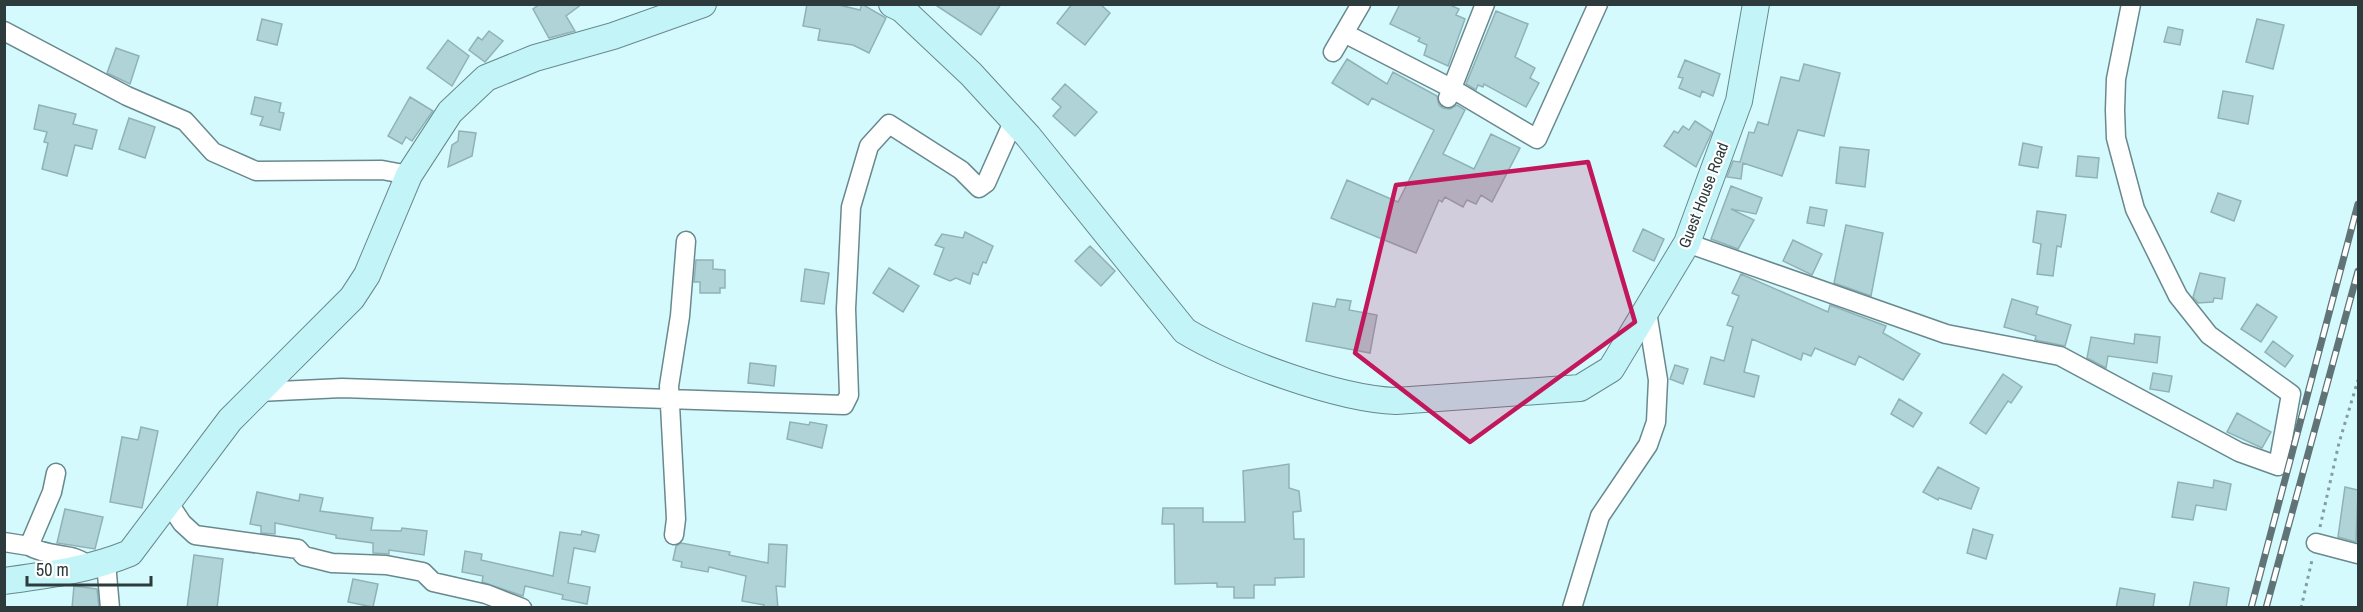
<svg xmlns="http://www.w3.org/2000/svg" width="2363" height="612" viewBox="0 0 2363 612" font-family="'Archivo Narrow',sans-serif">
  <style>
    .building { fill: #b0d3d7; stroke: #90b2b6; stroke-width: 1.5 }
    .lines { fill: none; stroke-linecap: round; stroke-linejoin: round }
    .street-casing { stroke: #68898d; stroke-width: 21 }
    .secondary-casing { stroke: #68898d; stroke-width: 28 }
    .path { stroke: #839da0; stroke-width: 3; stroke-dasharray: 3 4.5; stroke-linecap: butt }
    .street { stroke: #fff; stroke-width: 18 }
    .secondary { stroke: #c3f4f8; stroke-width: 26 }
    .rail-casing { stroke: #607477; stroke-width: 7 }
    .rail { stroke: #fff; stroke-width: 4.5; stroke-dasharray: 14; stroke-linecap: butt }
    .marked { fill: #c2185b; fill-opacity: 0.2; stroke: #c2185b; stroke-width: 4.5; stroke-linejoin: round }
    .labels { text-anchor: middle; stroke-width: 4.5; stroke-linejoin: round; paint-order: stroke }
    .street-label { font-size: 16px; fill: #2d3b3d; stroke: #fff }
  </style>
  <rect width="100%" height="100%" fill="#d5fafe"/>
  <path class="building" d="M540,4h42l-16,12 9,15 -26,7 -16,-29z
    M807,4h28l25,6 2,-6 24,14 -17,35 -16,-8 -35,-5 2,-11 -17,-3z
    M934,4h67l-20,31z
    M1072,4h28l10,9 -25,32 -28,-22z
    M1400,4h48l11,5 -3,6 9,4 -17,47 -24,-11 3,-10 -9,-4 2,-3 -30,-14z
    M1496,11l32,13 -13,33 20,11 -5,10 9,5 -13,24 -42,-23 -1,3 -5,-2 -2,5 -10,-6z
    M262,19l20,5 -5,21 -20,-5z
    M2257,19l27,6 -11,44 -27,-7z
    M2168,27l15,3 -3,15 -16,-3z
    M489,31l14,10 -18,21 -16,-12 9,-13 4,3z
    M448,40l21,16 -17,30 -25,-18z
    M116,48l23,8 -9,28 -23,-11z
    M1347,59l40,25 6,-12 44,24 2,9 4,3 7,1 7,-4 8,5 -22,44 31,15 17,-35 29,14 -28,54 -11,-7 -5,9 -9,-4 -4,7 -18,-10 -3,5 -3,-2 -23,53 -85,-35 16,-38 51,22 36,-72 -62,-32 -4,7 -36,-22z
    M1685,60l35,14 -7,22 -11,-5 -2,6 -21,-9 4,-10 -5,-1z
    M1804,64l36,9 -16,63 -26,-6 -16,46 -39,-13 -2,16 -14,-2 6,-16 7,1 9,-30 5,1 4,-11 10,3 13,-48 18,4z
    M1065,84l32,28 -22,24 -22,-20 8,-9 -9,-8z
    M2223,91l30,5 -5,28 -30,-6z
    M255,97l26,6 -2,9 5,1 -4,17 -20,-5 3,-8 -12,-3z
    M410,97l23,14 -21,30 -6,-4 -4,7 -14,-8z
    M39,105l37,9 -3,10 24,6 -5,19 -17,-4 -8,31 -25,-7 6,-26 -4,-1 3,-10 -13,-3z
    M129,118l26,9 -10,31 -26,-9z
    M1695,121l17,11 -16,35 -32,-21 10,-15 4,2 5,-7 6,4z
    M459,131l17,2 -4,23 -24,11 4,-22 6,-4z
    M2023,143l19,4 -4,21 -19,-3z
    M1840,147l29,3 -4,37 -29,-4z
    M2078,156l21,2 -2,20 -21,-2z
    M1731,186l31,12 -6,16 -25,-5 23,11 -16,29 -27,-10z
    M2218,193l23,8 -7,20 -23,-9z
    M1810,207l17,3 -3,16 -17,-3z
    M2037,211l29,4 -5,32 -4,-1 -4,30 -16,-2 4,-30 -8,-2z
    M1846,225l37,8 -12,63 -37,-13z
    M1643,229l21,10 -10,22 -21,-10z
    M965,232l28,14 -7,17 -3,-1 -5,13 -5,-2 -3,11 -14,-6 -6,3 -16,-7 10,-26 -9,-3 7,-11 21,4z
    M1793,240l29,14 -10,21 -29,-14z
    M1090,246l25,25 -14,15 -26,-25z
    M696,260h17v9l12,1v18h-5v5h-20v-11h-6z
    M889,268l30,18 -16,26 -30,-19z
    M805,269l24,4 -5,31 -23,-3z
    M2200,273l25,5 -3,21 -8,-1 -1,4 -15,1 -5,-6z
    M1741,274l87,38 2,-7 56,21 -3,7 37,21 -17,26 -44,-24 -4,9 -40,-17 -4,8 -8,-3 -2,7 -49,-21 -8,33 15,4 -5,21 -50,-13 7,-27 13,4 9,-34 -6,-2 12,-29 -7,-3z
    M1337,299l14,2 -2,9 28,5 -7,38 -64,-12 7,-38 22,4z
    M2012,299l26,8 -2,7 35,11 -6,21 -30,-6 1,-4 -32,-9z
    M2257,304l20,13 -16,25 -20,-13z
    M2135,334l25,3 -3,26 -49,-7 -2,12 -19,-10 4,-21 43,7z
    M2273,341l20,15 -8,11 -20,-15z
    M750,363l26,3 -2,20 -26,-3z
    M1675,365l13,4 -5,15 -13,-5z
    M2153,373l19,3 -3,16 -19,-3z
    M2003,374l19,13 -11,16 -3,-2 -22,33 -16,-11z
    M1899,399l23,14 -9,14 -22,-13z
    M2237,413l34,19 -9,16 -35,-16z
    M790,422l19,3 1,-3 17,3 -5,23 -35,-9z
    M141,427l17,4 -16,77 -32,-6 12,-65 16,3z
    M1289,464v24l10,3 2,20 -8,1 1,27h10v38l-29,1v7h-21v13h-20v-11h-17v-4l-42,1 -1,-60h-12l1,-16h40v14h42l-2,-51z
    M1938,467l41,21 -8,21 -32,-11 -1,2 -15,-8z
    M2214,480l17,4 -5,26 -30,-5 -3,15 -21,-3 6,-35 35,6z
    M2345,487l13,3 -2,52 -18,-5z
    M257,492l42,9 1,-7 23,4 -3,13 53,7 -2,12 30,1 1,-3 25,3 -3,24 -35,-5v4l-16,-1v-10l-37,-5v-3l-61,-12v11l-14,-1v-7l-11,-2z
    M65,509l38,8 -8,32 -38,-6z
    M1973,529l20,6 -7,24 -19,-6z
    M582,531l17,4 -4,17 -21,-4 -6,35 22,4 -3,17 -25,-5 1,-4 -38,-9 -2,10 -41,-14 1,-6 -21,-4 3,-21 17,3 -1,6 72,16 7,-44 21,3z
    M681,543l49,9 -1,3 39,8 1,-19 18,1 -2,42 -9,-1 2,22h-14v-3l-22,-4 4,-25 -37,-9 -1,5 -27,-5 1,-5 -9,-2 3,-14z
    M194,555l29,4 -6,49h-30z
    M353,579l25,5 -5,23 -25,-5z
    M2194,582l35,6 -3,20h-37z
    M74,586l23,3 2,19h-27z
    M2120,588l35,6 -2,14h-37z"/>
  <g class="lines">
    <defs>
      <path id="street" d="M4,31l123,65 58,25 28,31 43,19 126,-1 27,5
        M1344,33l107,55 86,51 61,-135
        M1333,52l28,-48
        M1448,98l37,-94
        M1687,243l259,91 114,22 179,96 39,14 13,-72 -82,-59 -31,-39 -43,-87 -19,-71 -1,-28 1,-31 15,-75
        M258,392l84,-4 502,17 5,-10 -3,-86 5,-102 18,-61 20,-22 72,46 18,18 7,-5 28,-63
        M56,473l-4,19 -23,54c23,13 45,5 60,21
        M168,502l14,21 13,12 103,14 6,7 28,7 54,2 37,7 10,10 53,12 36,14
        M674,535l2,-16 -7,-133 11,-70 6,-75
        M4,542l25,4
        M2316,543l42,11
        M106,563l4,45
        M1572,608l28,-92 48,-71 8,-23 2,-42 -11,-68"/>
      <path id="secondary" d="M892,4l10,5 69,65 57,62 157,195c50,30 153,68 211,70l184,-13 31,-19 76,-126 52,-142 17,-97
        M4,581c44,-6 85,-11 126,-28l100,-133 122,-122 15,-23 42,-100 41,-63 36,-34 49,-20 78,-22 90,-32"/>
    </defs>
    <use href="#street" class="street-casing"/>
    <use href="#secondary" class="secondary-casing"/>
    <path class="path" d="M2320,527l19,-84 19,-63
      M2301,608l11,-48"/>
    <use href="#street" class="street"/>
    <use href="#secondary" class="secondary"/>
    <defs>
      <path id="rail" d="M2251,608l107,-404
        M2266,608l92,-337"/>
    </defs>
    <use href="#rail" class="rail-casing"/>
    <use href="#rail" class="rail"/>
  </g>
  <path class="marked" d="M1588,162l47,160 -165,120 -115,-89 41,-168z"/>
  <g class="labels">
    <g class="street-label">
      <text transform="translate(1703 195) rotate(-69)" y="6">Guest House Road</text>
    </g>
  </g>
  <rect width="2363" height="612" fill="none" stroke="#2d3b3d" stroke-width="12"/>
  <path d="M27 576v9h124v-9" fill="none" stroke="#2d3b3d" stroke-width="3"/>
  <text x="36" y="576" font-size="18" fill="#2d3b3d" stroke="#ffffff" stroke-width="4.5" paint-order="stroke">50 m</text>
</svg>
